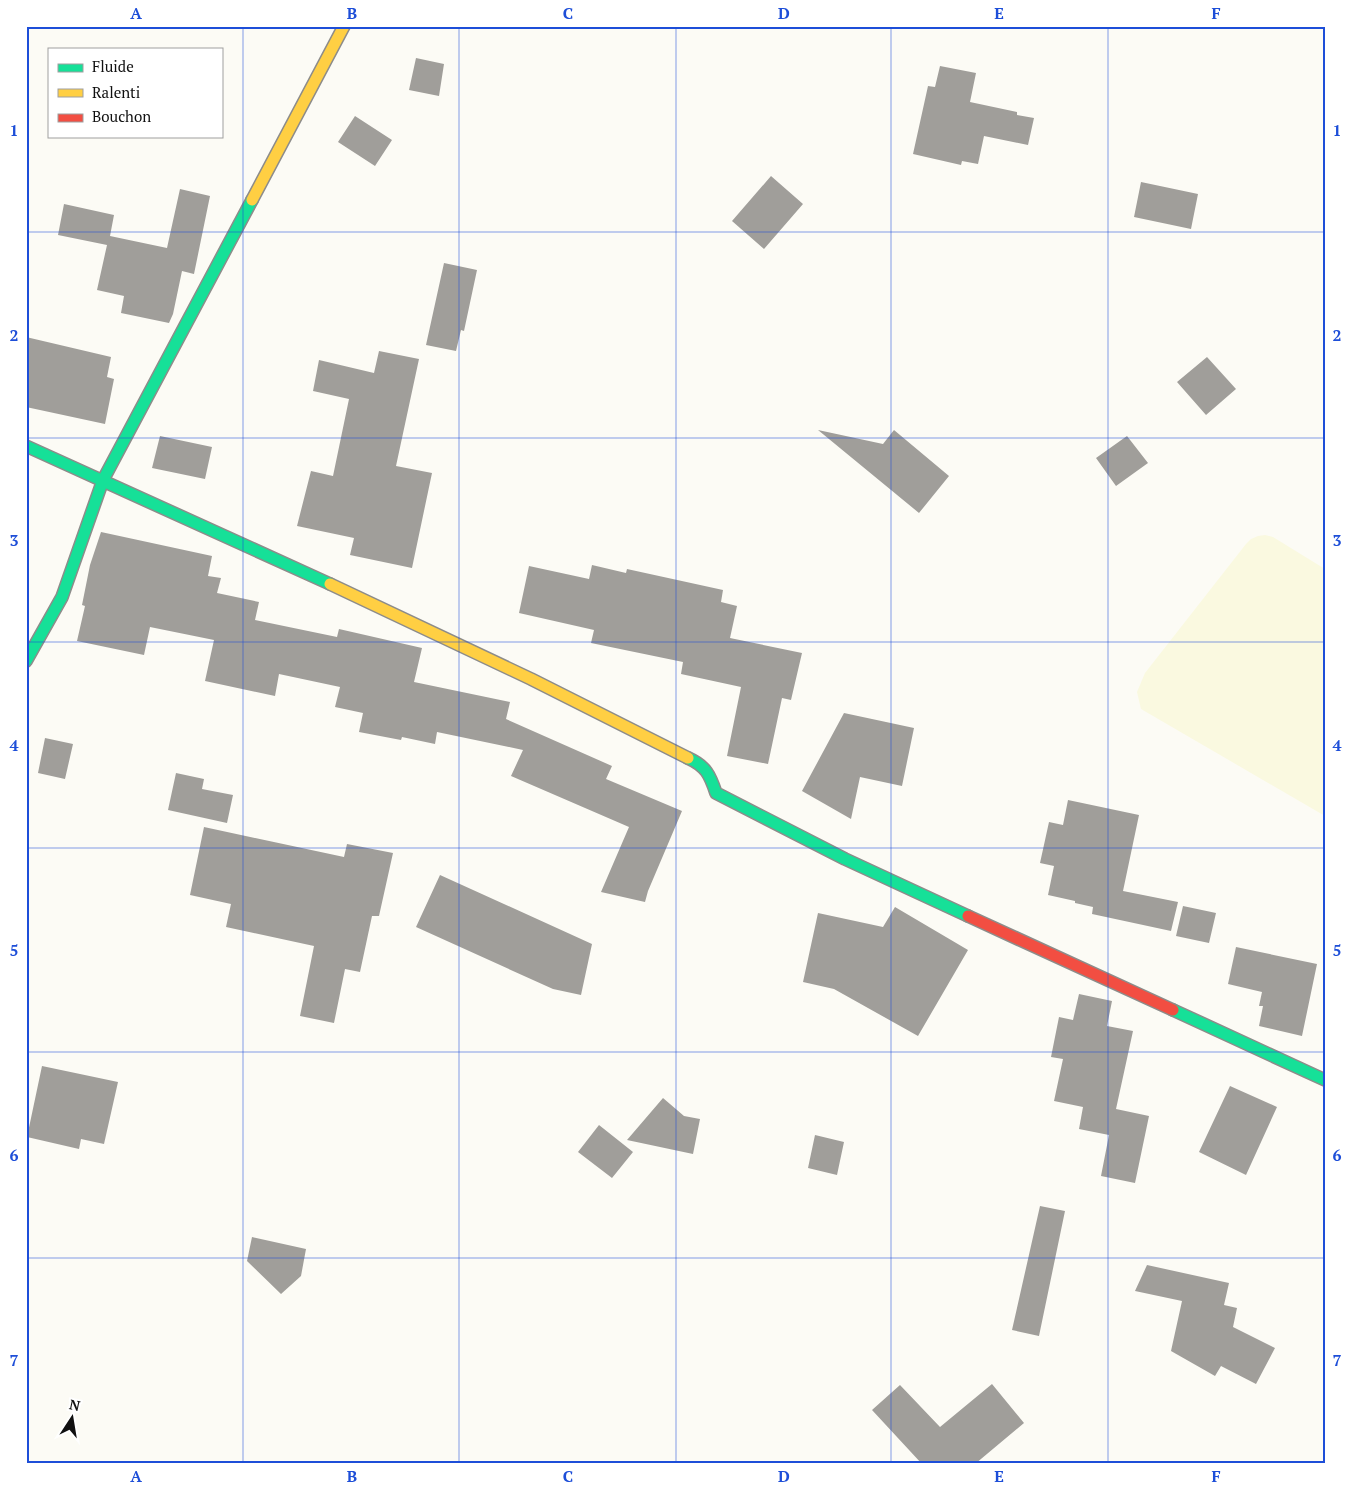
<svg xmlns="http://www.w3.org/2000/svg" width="1351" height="1490" viewBox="0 0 1351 1490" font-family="'PT Serif',serif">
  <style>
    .farmland { fill: #faf9e0 }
    .building { fill: #a09e9a }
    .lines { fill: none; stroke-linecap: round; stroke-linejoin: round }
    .fast-casing { stroke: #8d8c8a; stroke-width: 14 }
    .slow-casing { stroke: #8d8c8a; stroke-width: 14 }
    .jam-casing { stroke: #8d8c8a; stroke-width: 14 }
    .fast { stroke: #16e098; stroke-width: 11 }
    .slow { stroke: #ffcf43; stroke-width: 11 }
    .jam { stroke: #f24e42; stroke-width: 11 }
    .grid { fill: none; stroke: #1d4ed8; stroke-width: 1; stroke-opacity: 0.55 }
    .neatline { fill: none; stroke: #1d4ed8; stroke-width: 2 }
    .grid-label { font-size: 16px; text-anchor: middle; font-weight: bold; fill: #1d4ed8 }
  </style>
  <rect width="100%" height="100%" fill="#fcfbf5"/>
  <path class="farmland" d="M1265,535l8,2 52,32v247l-184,-107 -4,-17 8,-19 101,-129 5,-5 7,-3z"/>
  <path class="building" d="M416,58l28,6 -5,32 -30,-6z
    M940,66l36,7 -6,29 47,10v3l17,3 -6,27 -44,-9 -6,28 -16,-3 -1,4 -48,-11 15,-68 7,1z
    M355,116l37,24 -17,26 -37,-24z
    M771,176l32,28 -39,45 -32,-28z
    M1141,182l57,12 -7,35 -57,-12z
    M180,189l30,7 -16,78 -12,-3 -9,43 -4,9 -48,-10 3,-17 -27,-6 10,-45 -49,-10 6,-31 50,11 -4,21 57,12z
    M444,263l33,7 -13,61 -3,-1 -5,21 -30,-6z
    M26,337l85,20 -4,20 7,2 -9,45 -79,-17z
    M379,351l40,8 -23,107 36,7 -20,95 -62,-13 4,-17 -57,-12 14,-55 22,5 16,-77 -36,-8 6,-31 55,13z
    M1207,357l29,32 -30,26 -29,-33z
    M818,430l65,14 11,-14 55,46 -30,37z
    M160,436l52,11 -7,32 -53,-11z
    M1127,436l21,27 -32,23 -20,-28z
    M101,532l111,24 -4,20 13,2 -4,15 42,9 -4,18 82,17 2,-8 83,19 -8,34 96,20 -4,17 106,47 -6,13 76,32 -34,80 -3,11 -44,-10 28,-65 -118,-51 12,-26 -86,-18 -2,12 -33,-7 -1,3 -42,-8 4,-19 -28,-6 5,-20 -61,-13 -4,22 -70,-15 9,-41 -64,-13 -6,28 -67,-14 8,-35 -3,-1 8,-40z
    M592,565l34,8 1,-4 96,21 -2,12 16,4 -7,32 72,15 -11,47 -9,-2 -14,66 -41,-8 14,-69 -60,-13 2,-12 -92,-19 3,-13 -75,-17 10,-47 60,13z
    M844,713l70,15 -12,58 -42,-9 -9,42 -49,-28z
    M45,738l28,6 -8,35 -27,-6z
    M176,773l28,6 -2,10 31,6 -6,28 -59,-13z
    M1068,800l71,15 -16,76 55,11 -7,29 -79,-17 1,-7 -18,-4v-2l-27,-6 6,-29 -14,-3 9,-41 14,3z
    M204,827l140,30 3,-13 46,9 -14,63h-7l-12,56 -15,-3 -11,54 -34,-7 14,-70 -88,-19 5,-23 -41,-9z
    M440,875l152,69 -11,51 -28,-6 -137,-62z
    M1183,906l33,7 -7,30 -33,-7z
    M895,907l73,43 -50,86 -84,-47 -31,-7 15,-69 65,14z
    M1236,947l81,17 -15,72 -43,-10 4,-20h-4l3,-14 -34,-8z
    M1079,994l33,7 -5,25 26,5 -17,78 33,7 -14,67 -34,-7 8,-41 -30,-6 4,-22 -29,-6 9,-42 -12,-2 8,-40 14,3z
    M42,1066l76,16 -14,62 -23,-5 -2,10 -52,-12z
    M1230,1086l47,21 -31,68 -47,-23z
    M663,1098l21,18 16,3 -7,35 -66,-14z
    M599,1125l34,27 -21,26 -34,-26z
    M815,1135l29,7 -7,33 -29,-7z
    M1040,1206l25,5 -26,125 -27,-6z
    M252,1237l54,12 -5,27 -20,18 -34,-33z
    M1147,1265l82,18 -5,22 13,3 -4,19 42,21 -19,36 -35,-18 -6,10 -44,-25 11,-50 -47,-10z
    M992,1384l32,39 -49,41h-53l-50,-54 28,-25 40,42z"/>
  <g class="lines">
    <defs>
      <path id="fast" d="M26,446l304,138
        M26,661l36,-64 41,-117 149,-280
        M688,758c18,8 22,17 28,35l129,66 123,57
        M1173,1010l152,70"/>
      <path id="slow" d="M252,200l92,-174
        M330,584l201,95 157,79"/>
      <path id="jam" d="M968,916l205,94"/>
    </defs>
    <use href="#fast" class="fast-casing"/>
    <use href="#slow" class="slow-casing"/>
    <use href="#jam" class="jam-casing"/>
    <use href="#fast" class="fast"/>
    <use href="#slow" class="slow"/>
    <use href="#jam" class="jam"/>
  </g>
  <path class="grid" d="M243,26v1438M459,26v1438M676,26v1438M891,26v1438M1108,26v1438M26,232h1299M26,438h1299M26,642h1299M26,848h1299M26,1052h1299M26,1258h1299"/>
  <rect width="1351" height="1490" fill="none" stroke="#ffffff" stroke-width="55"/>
  <rect x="48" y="48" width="175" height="90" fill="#ffffff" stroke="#9f9f9f"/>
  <rect x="58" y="64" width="25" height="8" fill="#16e098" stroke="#9f9f9f"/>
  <text x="92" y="72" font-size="15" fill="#101010">Fluide</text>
  <rect x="58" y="89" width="25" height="8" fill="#ffcf43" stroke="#9f9f9f"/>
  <text x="92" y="98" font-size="15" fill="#101010">Ralenti</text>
  <rect x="58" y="114" width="25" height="8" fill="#f24e42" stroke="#9f9f9f"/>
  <text x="92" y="122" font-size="15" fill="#101010">Bouchon</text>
  <g transform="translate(72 1418) rotate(12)" stroke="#ffffff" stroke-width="4" paint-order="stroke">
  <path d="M0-4L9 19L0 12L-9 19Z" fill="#101010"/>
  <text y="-8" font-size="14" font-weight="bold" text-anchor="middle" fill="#101010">N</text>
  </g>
  <rect x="28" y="28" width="1296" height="1434" class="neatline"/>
  <g class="grid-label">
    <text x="136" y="19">A</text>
    <text x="352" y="19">B</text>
    <text x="568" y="19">C</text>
    <text x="784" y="19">D</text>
    <text x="999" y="19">E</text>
    <text x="1216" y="19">F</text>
    <text x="14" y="136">1</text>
    <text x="1337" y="136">1</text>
    <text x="14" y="341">2</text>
    <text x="1337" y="341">2</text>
    <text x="14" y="546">3</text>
    <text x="1337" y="546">3</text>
    <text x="14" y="751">4</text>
    <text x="1337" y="751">4</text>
    <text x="14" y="956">5</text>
    <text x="1337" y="956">5</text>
    <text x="14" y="1161">6</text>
    <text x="1337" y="1161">6</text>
    <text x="14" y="1366">7</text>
    <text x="1337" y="1366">7</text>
    <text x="136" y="1482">A</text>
    <text x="352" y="1482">B</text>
    <text x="568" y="1482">C</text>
    <text x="784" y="1482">D</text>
    <text x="999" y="1482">E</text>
    <text x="1216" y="1482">F</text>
  </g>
</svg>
